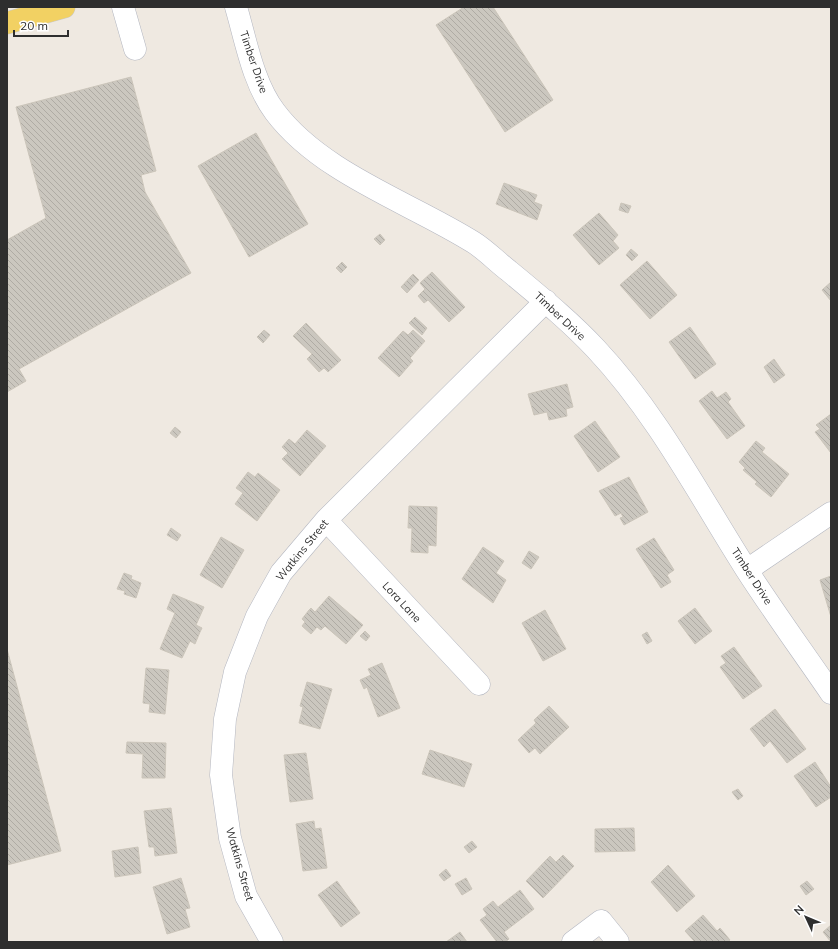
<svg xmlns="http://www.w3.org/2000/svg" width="838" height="949" viewBox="0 0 838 949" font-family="Mulish,sans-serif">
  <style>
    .building { fill: url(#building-back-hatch); stroke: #cbc5ba }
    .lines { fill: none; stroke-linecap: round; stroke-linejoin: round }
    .minor-casing { stroke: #b4b7c1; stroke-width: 23 }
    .major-casing { stroke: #c9c9c9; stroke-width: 23 }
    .minor { stroke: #fff; stroke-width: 22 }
    .major { stroke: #f2d163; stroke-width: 22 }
    .labels { text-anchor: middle; stroke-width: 3; stroke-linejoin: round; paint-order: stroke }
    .street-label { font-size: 11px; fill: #2e2e2e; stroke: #fff }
  </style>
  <defs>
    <pattern id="building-back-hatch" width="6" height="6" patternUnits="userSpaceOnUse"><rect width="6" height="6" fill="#cbc7bf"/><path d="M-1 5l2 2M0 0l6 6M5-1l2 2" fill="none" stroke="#afaba4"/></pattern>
  </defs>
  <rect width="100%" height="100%" fill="#efe9e1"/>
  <path class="building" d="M464,7h29l60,93 -48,32 -69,-107z
    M131,77l25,94 -15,4 4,17 46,81 -172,96 7,12 -19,11v-152l39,-22 -30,-111z
    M256,133l52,91 -59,33 -51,-91z
    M504,183l33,12 -3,7 8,3 -5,15 -41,-16z
    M621,203l10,3 -3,7 -9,-3z
    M599,213l19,22 -5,6 6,7 -20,17 -26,-30z
    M380,234l5,6 -5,5 -6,-6z
    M631,249l7,6 -6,6 -6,-6z
    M647,261l30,34 -27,24 -30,-34z
    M342,262l5,5 -6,6 -5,-5z
    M432,272l33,35 -16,15 -21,-22 -4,3 -6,-7 7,-7 -5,-6z
    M413,274l6,6 -12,13 -6,-6z
    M831,282v19l-9,-11z
    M415,317l12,11 -5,7 -13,-12z
    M306,323l35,37 -13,12 -4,-4 -5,4 -12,-13 5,-5 -19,-18z
    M690,327l26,37 -21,15 -26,-37z
    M264,330l6,5 -7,8 -6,-6z
    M413,330l12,11 -15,17 3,3 -14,16 -21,-19 25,-27 5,4z
    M774,359l11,16 -11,8 -10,-16z
    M567,384l6,23 -7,2 1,7 -18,4 -2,-8 -13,3 -6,-21z
    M712,391l5,7 9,-6 5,7 -3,3 17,24 -18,13 -28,-38z
    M831,414v39l-16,-21 5,-3 -4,-4z
    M595,421l25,36 -22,15 -24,-36z
    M175,427l6,5 -5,6 -6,-5z
    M307,430l19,16 -26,30 -18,-17 6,-6 -6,-6 7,-8 6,5z
    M756,441l9,7 -3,4 27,22 -18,23 -16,-13 2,-2 -14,-12 2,-2 -6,-6z
    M248,472l7,5 3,-4 22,17 -23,31 -22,-17 8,-11 -7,-5z
    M629,477l19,35 -24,13 -4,-7 3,-1 -2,-4 -6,3 -16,-25z
    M409,506l28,1 -1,39 -8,-1v8l-17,-1 1,-24h-4z
    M171,528l10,7 -4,6 -10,-6z
    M221,537l23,13 -22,38 -22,-13z
    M654,538l20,32 -7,5 4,7 -10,6 -25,-39z
    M483,547l21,14 -8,12 10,7 -13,23 -31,-24z
    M529,551l10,6 -8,12 -9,-6z
    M124,573l8,3 -1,3 10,4 -5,15 -12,-4 1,-3 -8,-2z
    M831,576v41l-11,-37z
    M173,594l31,13 -8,18 6,3 -2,4 -5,12 -5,-3 -8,17 -22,-9 15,-36 -8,-4z
    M329,596l34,29 -17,19 -21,-18 -4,4 -4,-3 -6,7 -9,-8 3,-4 -3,-3 7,-9 2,-2 4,4z
    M695,608l17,23 -17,13 -17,-23z
    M545,610l21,39 -23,12 -21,-38z
    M365,631l5,5 -4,5 -6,-5z
    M647,632l5,9 -5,3 -5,-9z
    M734,647l28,39 -19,13 -23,-32 6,-4 -5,-7z
    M7,649l54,202 -54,14z
    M382,663l18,45 -22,9 -11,-30 -3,2 -4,-9 11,-5 -3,-6z
    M146,668l23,2 -4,44 -16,-2 1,-8 -7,-1z
    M307,682l25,7 -12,40 -21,-6 4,-16 -3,-1z
    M549,706l20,21 -29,27 -5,-6 -6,5 -11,-13 18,-17 -2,-3z
    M775,709l31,40 -19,14 -17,-22 -6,6 -14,-18z
    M127,742l39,1 -1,35h-23l1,-24 -17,-1z
    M430,750l42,14 -8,23 -42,-13z
    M306,753l7,46 -23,3 -6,-47z
    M815,762l16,25v10l-15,10 -22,-31z
    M738,789l5,7 -5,4 -6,-8z
    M171,808l6,45 -22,3 -1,-9h-5l-5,-36z
    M314,821l1,8 6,-1 6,40 -24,3 -7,-47z
    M634,828l1,23 -40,1v-23z
    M472,841l5,6 -8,6 -5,-6z
    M138,847l3,26 -26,4 -3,-26z
    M563,855l11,11 -31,32 -17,-17 24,-25 6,6z
    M668,865l27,31 -18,16 -26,-30z
    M446,869l5,7 -7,5 -5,-6z
    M181,878l9,30 -5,1 5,18 -23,7 -14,-47z
    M466,878l6,11 -10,6 -7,-11z
    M337,881l23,32 -19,14 -23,-32z
    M807,881l7,8 -8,6 -6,-9z
    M520,890l14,19 -30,23 5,7 -4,3h-8l-17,-22 7,-5 -4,-6 10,-8 5,6z
    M703,915l14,16 3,-3 10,12 -2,2h-33l-10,-11z
    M831,925v17l-8,-10z
    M460,932l7,10h-21z"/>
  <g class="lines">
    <defs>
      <path id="minor" d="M123,7l12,42
        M236,7c10,34 17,76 39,105 46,61 134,90 198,130 13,8 24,20 36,29 30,25 61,50 87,78 61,65 103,146 150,220 27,42 57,83 85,124
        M326,520l153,164
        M747,570l84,-57
        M272,942l-26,-46 -16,-58 -9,-63 4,-56 10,-47 22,-56 24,-43 45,-53 220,-219
        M573,942l28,-21 17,21"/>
      <path id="major" d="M7,23l57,-16"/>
    </defs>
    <use href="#minor" class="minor-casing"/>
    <use href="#major" class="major-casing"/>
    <use href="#minor" class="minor"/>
    <use href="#major" class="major"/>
  </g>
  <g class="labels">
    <g class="street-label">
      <text transform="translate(254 62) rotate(71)" y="4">Timber Drive</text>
      <text transform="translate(560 316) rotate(43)" y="4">Timber Drive</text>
      <text transform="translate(302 550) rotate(-51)" y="4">Watkins Street</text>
      <text transform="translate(752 576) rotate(57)" y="4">Timber Drive</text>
      <text transform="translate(402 602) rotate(47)" y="4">Lora Lane</text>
      <text transform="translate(240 864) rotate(74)" y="4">Watkins Street</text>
    </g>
  </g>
  <rect width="838" height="949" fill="none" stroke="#2e2e2e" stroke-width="16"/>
  <g transform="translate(806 917) rotate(314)" stroke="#ffffff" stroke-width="3" paint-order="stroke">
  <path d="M0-3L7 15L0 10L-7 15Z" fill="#2e2e2e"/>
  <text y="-6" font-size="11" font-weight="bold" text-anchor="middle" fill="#2e2e2e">N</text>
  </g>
  <path d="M14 30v6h54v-6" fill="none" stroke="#2e2e2e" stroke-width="2"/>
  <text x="20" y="30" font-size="12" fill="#2e2e2e" stroke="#ffffff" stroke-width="3" paint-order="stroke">20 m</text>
</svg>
